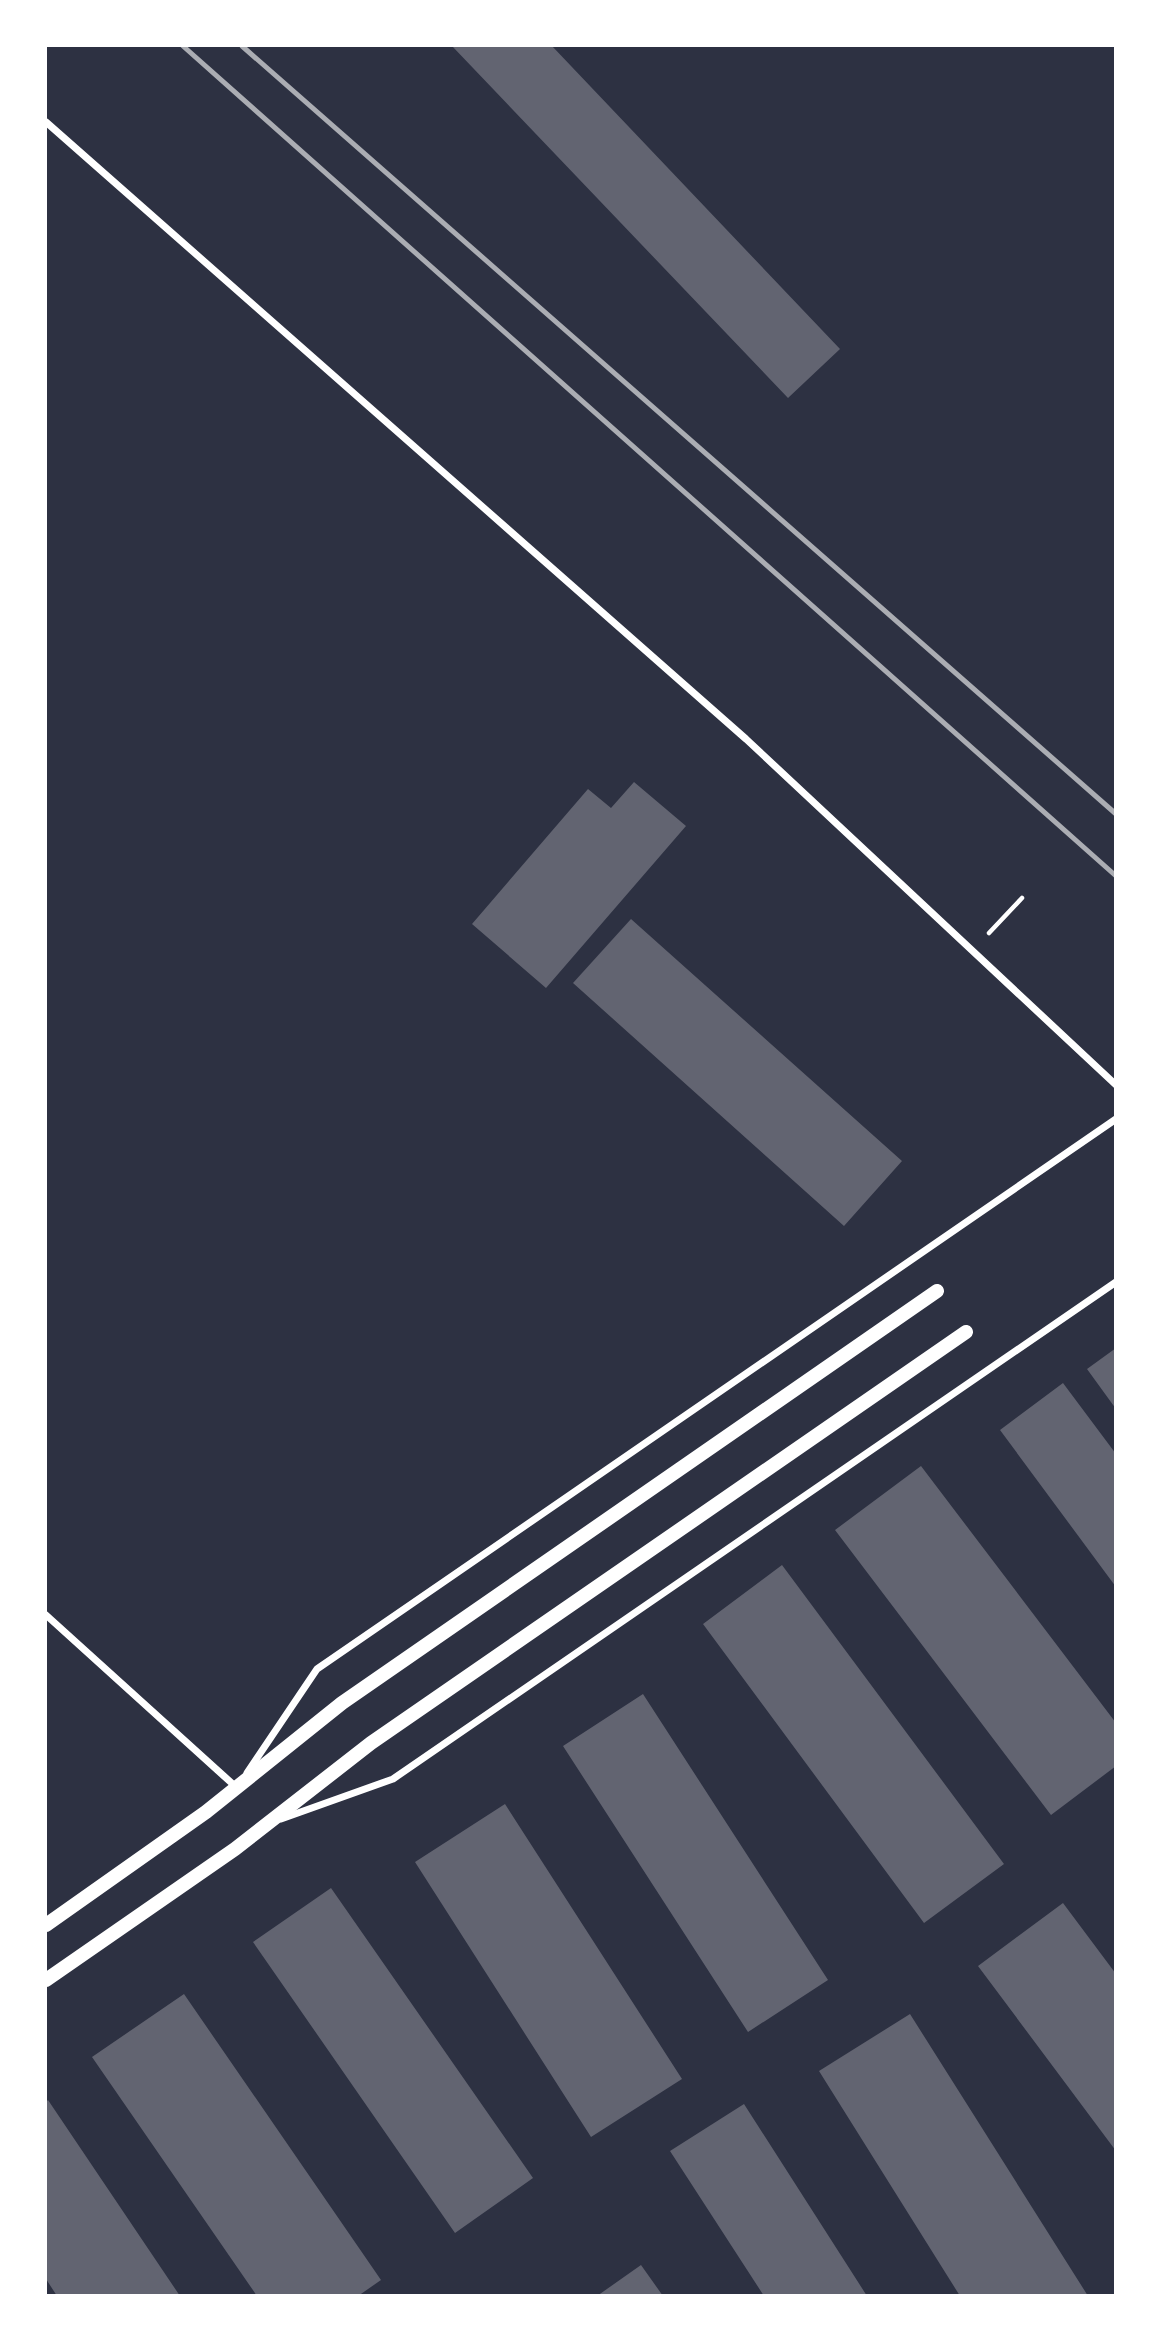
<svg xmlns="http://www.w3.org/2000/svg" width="1161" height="2341" viewBox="0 0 1161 2341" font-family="'Libre Baskerville',serif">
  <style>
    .building { fill: #626471 }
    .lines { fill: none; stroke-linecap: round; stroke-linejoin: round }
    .path { stroke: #fff; stroke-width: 4.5 }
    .minor { stroke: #fff; stroke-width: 7 }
    .secondary { stroke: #fff; stroke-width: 14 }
    .rail { stroke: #abadb3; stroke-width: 5 }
  </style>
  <rect width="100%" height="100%" fill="#2d3142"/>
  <path class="building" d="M452,46h100l288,303 -52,49z
    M634,782l52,44 -140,162 -74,-64 116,-135 23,19z
    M631,919l271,242 -58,65 -271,-243z
    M1116,1348v61l-29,-40z
    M1063,1383l53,71v133l-116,-157z
    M921,1466l195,257v43l-65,49 -216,-285z
    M782,1565l222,299 -80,59 -221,-299z
    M643,1694l185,286 -80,52 -185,-286z
    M505,1804l177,275 -91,58 -176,-275z
    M331,1888l202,290 -78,55 -202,-291z
    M1063,1903l53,71v177l-138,-185z
    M184,1994l197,286 -23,16h-101l-165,-239z
    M910,2014l178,282h-128l-141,-225z
    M48,2100l132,196h-123l-11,-17v-177z
    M744,2104l123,192h-103l-94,-145z
    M641,2265l22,31h-66z"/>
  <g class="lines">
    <path class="path" d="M989,933l33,-35"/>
    <path class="minor" d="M46,122l700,617 370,346
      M46,1615l190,172
      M247,1773l70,-104 799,-550
      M281,1819l112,-40 723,-497"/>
    <path class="secondary" d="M46,1925l160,-113 136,-109 595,-412
      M46,1980l189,-131 136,-106 595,-411"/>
    <path class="rail" d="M183,46l933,830
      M242,46l874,768"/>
  </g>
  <rect width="1161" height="2341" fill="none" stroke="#ffffff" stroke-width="94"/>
</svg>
